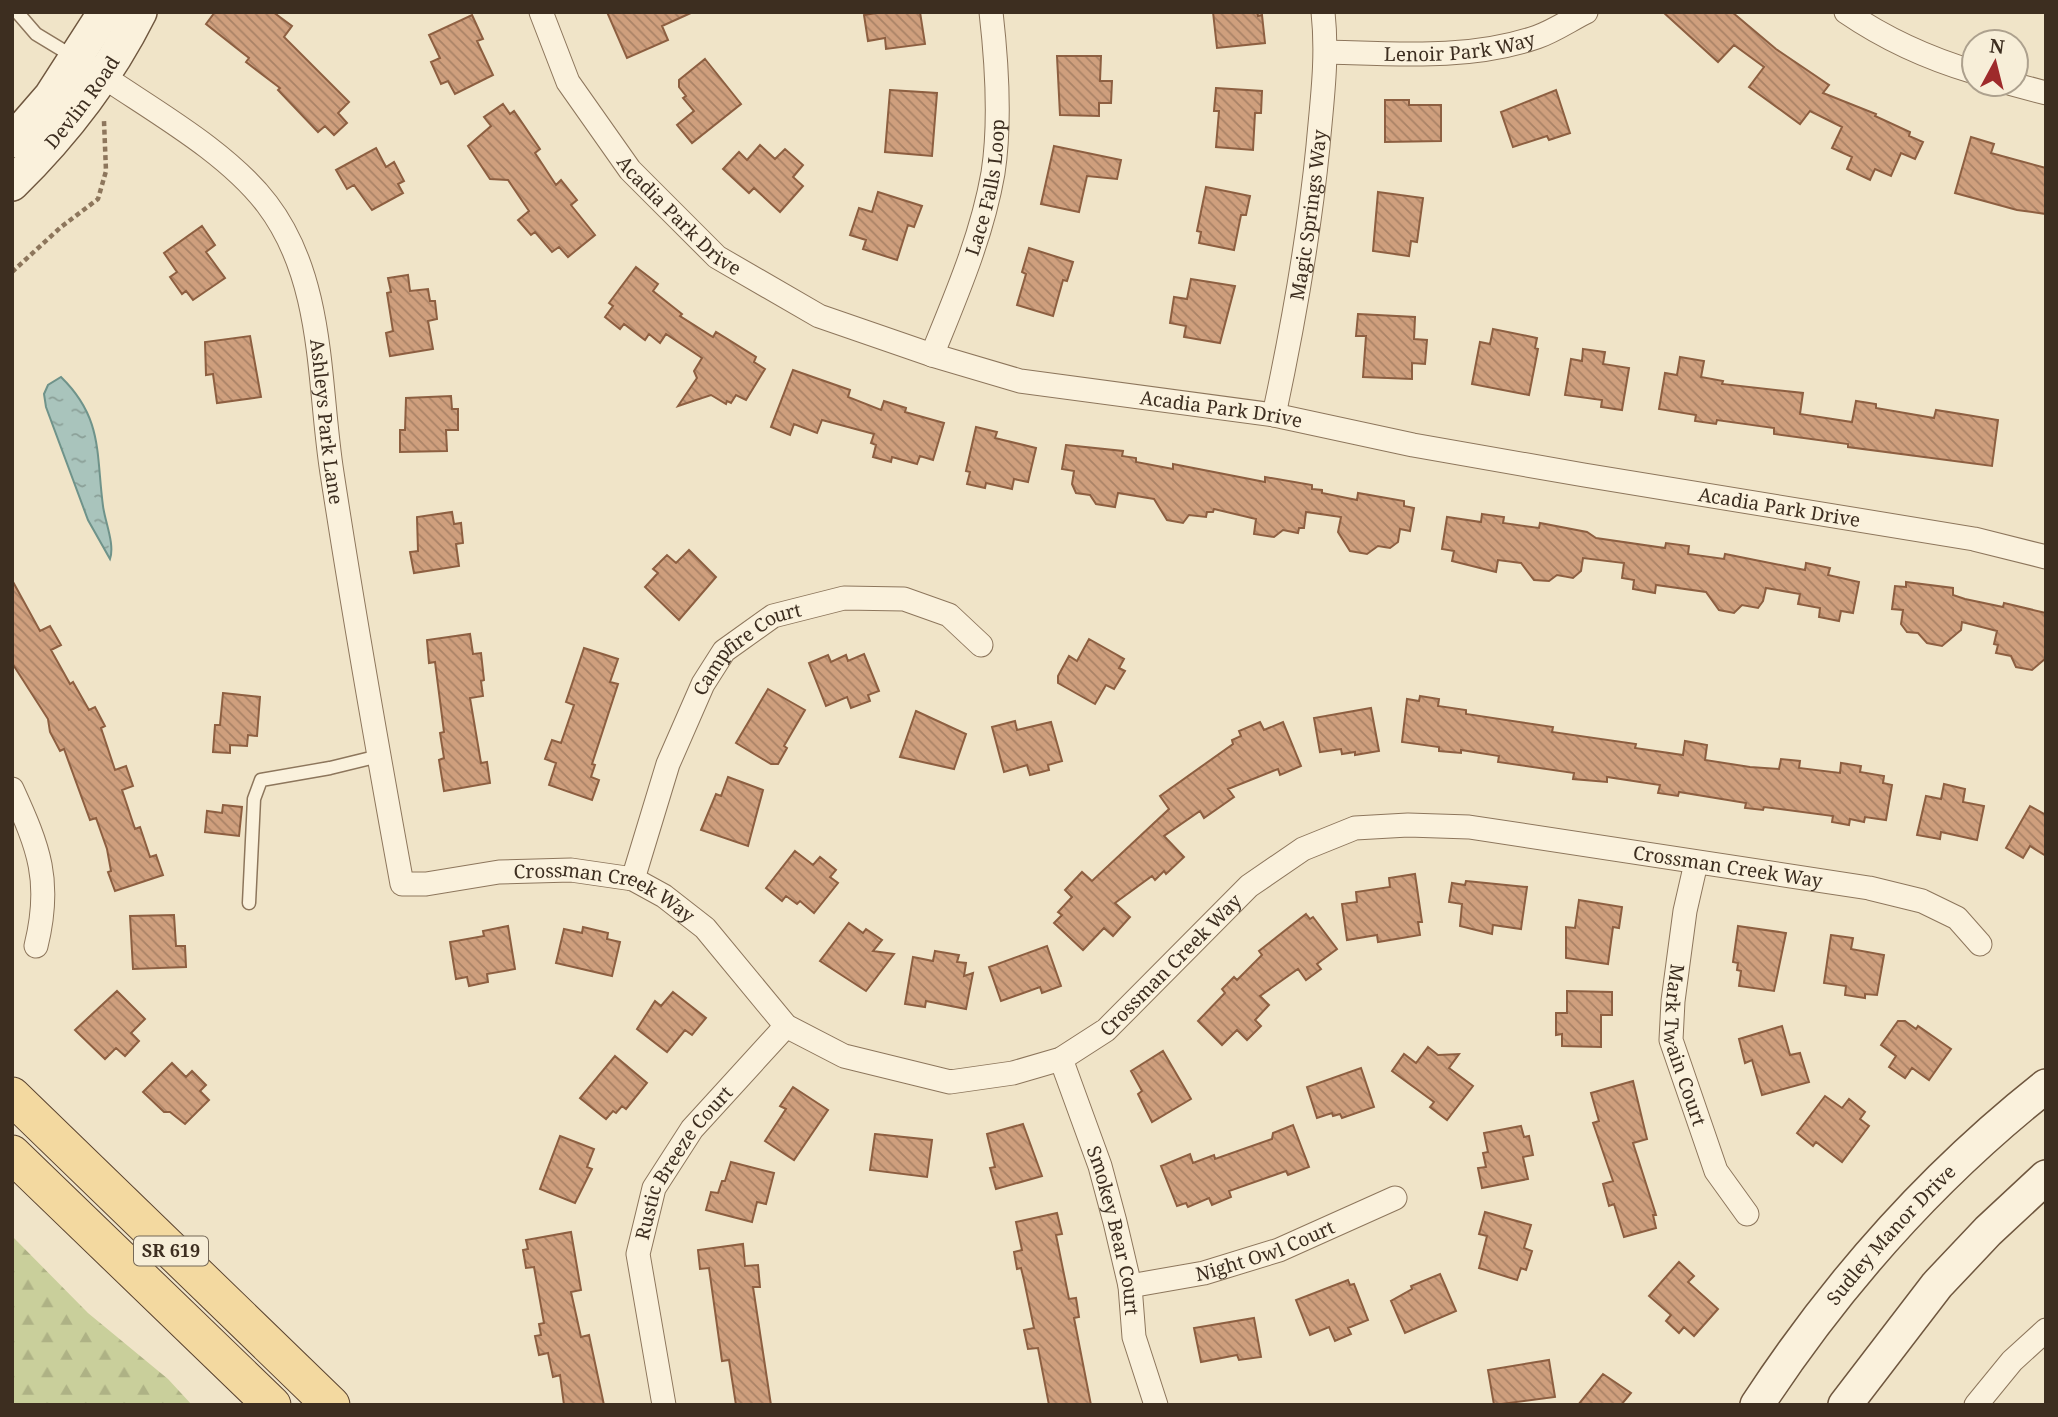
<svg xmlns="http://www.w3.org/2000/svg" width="2058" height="1417" viewBox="0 0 2058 1417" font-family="'Noto Serif',serif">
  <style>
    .forest { fill: url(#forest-firs) }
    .water { fill: url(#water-ripples); stroke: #6f938a; stroke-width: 2 }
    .building { fill: url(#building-back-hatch); stroke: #8d5f41; stroke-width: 2 }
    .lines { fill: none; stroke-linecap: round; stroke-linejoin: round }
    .lane-casing { stroke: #8d765c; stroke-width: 15 }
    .street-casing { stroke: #8d765c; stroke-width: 25 }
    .secondary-casing { stroke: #6f573f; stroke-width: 36 }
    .primary-casing { stroke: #5b4430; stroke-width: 39 }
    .path { stroke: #8d765c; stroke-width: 4.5; stroke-dasharray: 5 3.5; stroke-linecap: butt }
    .lane { stroke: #faf1dc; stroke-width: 12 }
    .street { stroke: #faf1dc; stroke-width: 23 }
    .secondary { stroke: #faf1dc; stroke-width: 33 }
    .primary { stroke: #f3d9a0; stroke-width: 37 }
    .labels { text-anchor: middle; stroke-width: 7; stroke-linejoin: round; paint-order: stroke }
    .shield { fill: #f7eed8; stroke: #756857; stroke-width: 2 }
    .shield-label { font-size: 18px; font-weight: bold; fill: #3d2e20 }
    .street-label { font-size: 19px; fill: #3d2e20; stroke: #f7eed8 }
  </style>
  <defs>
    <pattern id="forest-firs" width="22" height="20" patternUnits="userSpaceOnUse" patternTransform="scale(1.75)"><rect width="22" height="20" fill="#c9cf9b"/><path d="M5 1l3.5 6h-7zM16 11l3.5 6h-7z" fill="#aeb285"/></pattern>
    <pattern id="water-ripples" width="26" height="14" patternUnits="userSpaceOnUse" patternTransform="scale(1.75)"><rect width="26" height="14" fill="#a9c4bc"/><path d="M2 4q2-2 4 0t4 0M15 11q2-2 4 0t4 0" fill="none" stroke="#8ba098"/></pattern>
    <pattern id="building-back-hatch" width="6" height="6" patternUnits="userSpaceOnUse" patternTransform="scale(1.75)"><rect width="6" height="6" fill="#cf9f7d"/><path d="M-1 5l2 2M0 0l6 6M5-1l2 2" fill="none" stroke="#a98266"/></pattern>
  </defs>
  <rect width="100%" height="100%" fill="#f0e4c8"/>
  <path class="forest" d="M12,1236l76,77 80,66 24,26h-180z"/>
  <path class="water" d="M61,377c42,41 35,76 42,129 2,16 12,38 7,53l-22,-39 -42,-113 -2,-13 4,-9z"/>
  <path class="building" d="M215,12h58l19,14 -8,11 65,65 -11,11 9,10 -13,12 -9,-9 -7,6 -40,-42 2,-2 -34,-26 3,-4 -43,-34z
    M607,12h86l-31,14 6,14 -41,18z
    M882,12h38l5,32 -39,5 -1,-11 -17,3 -4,-26z
    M1213,12h44l1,4 4,-1 3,28 -48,5z
    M1663,12h69l44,37 53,36 -6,8 53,21 -1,2 35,16 -1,4 14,6 -8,17 -14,-6 -10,23 -16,-7 -5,11 -23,-11 5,-12 -20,-9 10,-21 -32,-16 -10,13 -51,-37 15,-20 -30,-22 -16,17z
    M472,15l11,24 -6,2 16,34 -38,19 -7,-13 -7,3 -10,-22 9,-4 -11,-23z
    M1057,56h44l-1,25h12l-1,22h-12v13l-39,-1z
    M705,59l36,45 -49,39 -15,-18 17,-14 -11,-13 3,-2 -7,-9v-7z
    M1216,88l46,3 -1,22h-6l-2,37 -37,-3 3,-36h-5z
    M890,90l47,3 -5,63 -47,-4z
    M1556,90l14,43 -21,7 -2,-4 -34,11 -12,-35z
    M1385,100h24v5h32v36l-56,1z
    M503,104l7,10 4,-3 26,38 -5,4 21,32 5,-5 16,20 -6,5 24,30 -27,22 -9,-10 -7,5 -17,-20 -4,3 -13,-15 11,-9 -21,-31 -18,-1 -22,-33 23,-20 -7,-9z
    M1971,137l23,7 -3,9 55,15v46l-29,-4 -62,-17z
    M760,145l15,14 10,-10 18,16 -10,12 10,9 -23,26 -26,-24 -5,5 -26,-24 16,-17 8,8z
    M1054,146l67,14 -4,19 -30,-3 -8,36 -38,-8z
    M376,148l10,19 8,-5 10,19 -6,3 5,9 -31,17 -18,-25 -7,4 -11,-19z
    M1206,187l44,9 -4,19h-5l-7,35 -35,-7 2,-11 -4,-1z
    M878,192l44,14 -8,21 -6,-2 -11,35 -34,-11 3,-9 -16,-5 9,-27 13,4z
    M1378,192l45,6 -6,44 -6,-1 -2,15 -36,-5z
    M202,226l13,19 -9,7 19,26 -32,22 -7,-9 -4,3 -12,-17 7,-5 -13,-19z
    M1029,248l44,14 -6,19 -4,-1 -10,36 -36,-11 9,-31 -4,-2z
    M636,267l22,17 -5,7 29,23 -2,2 33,21 3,-5 40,25 -2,5 11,7 -19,31 -10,-5 -5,8 -4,-2 -1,3 -15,-9 -33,11 19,-28 -3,-7 8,-13 -36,-24 -6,9 -11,-9 -4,6 -21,-16 -4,5 -15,-12 8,-11 -4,-3z
    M408,275l2,16 18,-2 2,12h5l2,18 -9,2 5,28 -43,7 -4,-23 7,-2 -6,-38 4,-1 -3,-14z
    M1191,279l44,7 -15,57 -36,-6 2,-11 -16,-3 4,-26 13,2z
    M1358,314l57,3 -1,22 13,1 -2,24 -13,-1v16l-49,-2 3,-41h-10z
    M1493,329l44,9 -2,10 3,1 -9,46 -57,-11 8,-42 10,2z
    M250,336l11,61 -44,6 -4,-29 -7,1 -1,-33z
    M1583,349l22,3 -2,12 26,4 -7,42 -21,-3 1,-7 -37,-5 6,-36 11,2z
    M1680,357l24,4 -3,16 22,4 -1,3 81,9 -3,21 52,8 4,-21 20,3v4l58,10 2,-8 62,10 -6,46 -144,-19v-3l-74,-10v-6l-57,-8 -1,4 -21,-3 1,-6 -37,-6 6,-36 12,2z
    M793,370l57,20 -2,7 33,13 3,-9 22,7 -1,4 39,11 -11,37 -13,-4 -3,8 -25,-7 -1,5 -18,-5 3,-12 -5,-2 3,-9 -52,-14 -5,13 -23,-9 -4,11 -19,-8z
    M451,396l1,13h6v21h-12l1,21 -47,1v-22h5l1,-32z
    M976,427l21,5 -2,6 41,10 -8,34 -14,-3 -2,10 -26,-6 -1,5 -18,-4 3,-12 -4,-1z
    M1066,445l57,6 -1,5 14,2v4l37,7v-5l92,18v-5l47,8v4l10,1v3l35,7 1,-7 46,8v5l10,2 -4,23 -10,-2 -2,13 -8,6 -12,-2 -11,8 -17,-3 -12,-19 3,-15 -35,-5 -2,16h-5l-1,5 -15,-3 -9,7 -20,-3 2,-15 -42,-10 -1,3h-6l-1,5 -17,-2 -6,8 -16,-3 -13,-21 -36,-6 -3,14 -19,-3 -6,-9 -14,-2 -4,-9 2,-13 -12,-2z
    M452,512l2,12 7,-1 2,20 -7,1 3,22 -45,7 -4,-21 8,-1 -1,-34z
    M1482,514l22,3 -1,6 36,5 1,-5 47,9 9,6 69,10 1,-5 23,3 -1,8 36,5 1,-5 80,16 1,-7 24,5 -2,7 31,7 -6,31 -12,-2 -2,10 -20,-4 1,-9 -22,-4 2,-10 -34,-6 -3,13 -5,7 -16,-3 -8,8 -15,-3 -13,-18 -50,-7 -1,8 -22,-4 1,-9 -12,-2 2,-15 -41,-5 -2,13 -8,7 -16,-3 -8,6 -15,-1 -13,-17 -23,-3 -2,12 -44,-11 2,-10 -12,-2 5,-32 34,5z
    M689,550l27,27 -37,43 -34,-33 13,-14 -5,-4 14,-14 9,8z
    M12,580l28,51 10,-5 11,19 -10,5 19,34 3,-2 16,28 6,-3 10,19 -4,2 14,42 11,-4 7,20 -11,4 13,39 5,-2 10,30 6,-2 7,20 -48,16 -7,-19 3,-1 -4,-22 -11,-31 -6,2 -26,-71 -4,2 -10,-19 -2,-13 -36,-56z
    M1906,582l47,6v7l12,4 38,8 1,-4 42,10v45l-14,12 -16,-3 -5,-11 -15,-3 2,-8 -4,-1 3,-13 -35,-9 -1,8 -19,16 -15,-3 -9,-10 -11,-1 -6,-8 2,-14 -11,-1 3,-23 11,1z
    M470,634l3,20 8,-1 3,27 -3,1 2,15 -13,2 11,65 6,-1 3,21 -46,8 -5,-31 5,-2 -4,-25 4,-1 -9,-70 -6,1 -2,-23z
    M1089,639l35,20 -5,9 6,3 -11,18 -8,-4 -11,19 -37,-21v-7l11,-20 8,5z
    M584,648l34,11 -8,23 8,2 -26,80 3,1 -4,12 8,3 -7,20 -43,-15 7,-22 -11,-4 7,-19 9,3 13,-38 -8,-3z
    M864,654l15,37 -11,4 2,6 -19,7 -4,-11 -21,9 -17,-43 19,-8 3,7 15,-7 2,6z
    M768,689l37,21 -21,36 3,2 -9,16h-7l-35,-21z
    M223,693l37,4 -3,39 -9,-1 -1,11 -17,-1v8l-17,-1 2,-27h5z
    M1420,696l19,3 -1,7 28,4v4l87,13 -1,5 84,12 -1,4 48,7 2,-14 22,4 -2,15 45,7 29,2 2,-10 19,2 -1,7 41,5 1,-10 20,3 -1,6 24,4 -1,7 9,2 -6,35 -21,-3 -1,5 -14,-3 -1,6 -17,-3 1,-6 -69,-9 -1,3 -18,-2 1,-5 -67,-11 -1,4 -20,-3 2,-8 -53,-8v5l-34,-3 1,-6 -76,-11 1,-6 -38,-6v3l-22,-2v-4l-37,-5 5,-43 12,2z
    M1371,708l8,43 -24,4v-3l-13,2 -1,-5 -21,3 -6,-34z
    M916,711l50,23 -12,35 -54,-12z
    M1015,721l2,9 34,-8 11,39 -14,4 1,5 -19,5 -3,-10 -23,7 -12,-45z
    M1260,722l4,8 19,-8 18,44 -21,9 -2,-6 -50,20 6,8 -30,21 -4,-7 -36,25 20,21 -18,17 -2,-3 -9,9 -3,-4 -37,27 15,14 -17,19 -9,-8 -21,22 -29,-27 8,-8 -4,-3 14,-15 -7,-7 17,-18 10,9 77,-72 -9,-13 73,-52 -1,-4 9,-4 -2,-5z
    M728,777l35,13 -15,56 -47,-16 15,-36 5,2z
    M1944,784l21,5 -2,13 21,4 -7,34 -36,-8 -1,7 -23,-4 9,-39 15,3z
    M223,805l19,2 -3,29 -34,-4 2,-21 15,2z
    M2030,806l16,9v41l-16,-10 -7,12 -17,-10z
    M795,851l18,14 7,-8 16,13 -6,7 8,6 -24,30 -14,-12 -3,3 -11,-8 -4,5 -16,-13z
    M1415,874l7,48h-4l2,13 -42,7 -1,-7 -30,5 -5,-36 15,-2 -1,-10 34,-5 -1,-9z
    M1466,881l61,6 -6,42 -28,-4 -1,9 -32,-8 2,-22 -13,-2 3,-19 13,2z
    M1579,900l43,7 -3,21 -6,-1 -5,37 -42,-6v-31l9,1z
    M1306,914l4,5 3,-2 24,32 -20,15 4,5 -15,11 -8,-11 -38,27 9,9 -14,15 6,6 -14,14 -10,-10 -15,15 -24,-24 27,-28 -3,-4 12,-12 3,3 25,-25 -3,-4z
    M174,915l2,31h9l1,21 -53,2 -3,-53z
    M849,923l14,10 3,-4 16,11 -9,11 21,3 -28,37 -46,-30z
    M508,926l7,43 -28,5 1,8 -19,4 -2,-9 -11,2 -6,-37 34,-6 -1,-5z
    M1738,926l48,7 -12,58 -35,-5 2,-15 -4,-1 1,-7 -5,-1z
    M583,927l25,6 -1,6 13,3 -8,34 -56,-13 8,-34 18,4z
    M1831,935l22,3 -2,11 33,6 -7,40 -12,-1v4l-20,-3 1,-9 -22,-3z
    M1047,946l14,40 -19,7 -2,-6 -39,14 -12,-34z
    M935,951l24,4 -2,7 9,1 -2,13 9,-3 -7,36 -40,-8 -1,6 -20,-3 8,-47 20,4z
    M117,991l28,28 -14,14 8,8 -14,15 -9,-8 -11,11 -30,-29z
    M1567,991l45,1v23h-11v32l-39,-1v-12l-6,1v-22h11z
    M673,992l33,26 -14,17 -7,-5 -18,22 -30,-23 18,-28 6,5z
    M1898,1021h7l11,8 2,-3 33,23 -22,31 -17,-12 -7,10 -16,-11 7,-11 -15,-11z
    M1782,1026l8,29 10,-2 9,29 -47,13 -10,-35 -7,3 -6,-24z
    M1428,1047l10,8 21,-1 -10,14 24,18 -26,34 -17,-13 4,-5 -42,-31 12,-17 12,9z
    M1163,1051l28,48 -39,23 -14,-28 4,-3 -11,-20z
    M615,1056l32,27 -21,26 -4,-3 -6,7 -3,-2 -7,8 -26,-21z
    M172,1063l14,14 6,-6 14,14 -6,6 9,9 -24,24 -15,-12h-6l-21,-20z
    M1361,1068l13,39 -32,11 -2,-4 -7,2 -1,-3 -15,5 -10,-31z
    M1633,1081l14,58 -14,4 23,72h-3l3,13 -32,9 -10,-33 -5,2 -6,-22 10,-3 -20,-58 6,-2 -8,-28z
    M793,1087l35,23 -34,50 -29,-19 21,-32 -6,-3z
    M1825,1096l17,12 7,-9 16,13 -5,7 9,7 -27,36 -26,-20 -3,4 -16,-13z
    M1023,1124l19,52 -46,13 -6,-21 5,-1 -8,-33z
    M1293,1125l16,42 -21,8 -2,-4 -57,20 2,6 -19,8 -3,-7 -21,9 -2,-4 -9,3 -16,-40 29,-12 3,9 21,-8 1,4 57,-20 1,-6z
    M1521,1126l3,11 5,-1 4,19 -10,2 5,22 -46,9 -4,-20 8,-1 -3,-14 5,-1 -4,-19z
    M875,1134l57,6 -5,37 -57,-7z
    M560,1136l34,13 -7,18 5,2 -17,34 -35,-14z
    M731,1162l43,11 -8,31 -9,-2 -5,20 -46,-12 5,-18 7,1 4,-12h3z
    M1485,1212l46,13 -7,23 8,3 -6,19 -5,-2 -4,12 -38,-12 8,-32 -8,-2z
    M1057,1213l5,21 -6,1 13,64 7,-1 3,19 -5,1 17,87h-42l-11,-57 -10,1 -4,-19 10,-2 -10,-48 -3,-12 -4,1 -3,-17 8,-2 -6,-28z
    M571,1232l10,58 -10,2 10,45 8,-2 15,70h-40l-4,-30 -7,2 -5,-24 -9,2 -4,-19 6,-1 -2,-11 5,-1 -10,-56 -8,1 -3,-18 5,-1 -2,-9z
    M743,1244l2,22 13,-1 2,22h-7l18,118h-35l-7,-45 -7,1 -13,-93 -9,1 -2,-19z
    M1679,1262l15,14 -6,6 30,27 -24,27 -10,-9 -5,6 -13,-12 5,-6 -22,-19z
    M1440,1274l16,37 -51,22 -14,-32 21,-12 -1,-3z
    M1348,1280l2,5 4,-1 14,36 -20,8 3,6 -16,7 -6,-14 -19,8 -14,-35z
    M1254,1318l7,39 -22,3 -2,-5 -36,7 -7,-34z
    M1549,1360l6,37 -61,8 -6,-35z
    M1603,1374l28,19 -10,12h-43z"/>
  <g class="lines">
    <defs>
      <path id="lane" d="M17,12l19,22 38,23
        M249,903l5,-104 7,-19 69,-12 49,-12"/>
      <g id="street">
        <path id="s1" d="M541,12l27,70 62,88 87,87 102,59 113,39 88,26 254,34 139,30 171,30 390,64 72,18"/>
        <path d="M1846,12c38,26 84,47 128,60"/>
        <path id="s2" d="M1327,52c70,2 144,8 210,-15 17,-6 33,-17 49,-25"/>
        <path id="s3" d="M91,68c57,40 134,81 176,136 58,76 51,180 65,269 21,137 45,274 70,411h24l73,-12 72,-2 62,9 31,17 41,32 81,98 58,30 106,26 63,-9 48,-14 45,-29 143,-144 54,-37 52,-21 53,-3 61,2 400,61 53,13 35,17 23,26"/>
        <path d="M2012,84l34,9"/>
        <path id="s4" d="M932,355c24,-59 50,-119 61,-182 8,-52 4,-109 -2,-161"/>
        <path id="s5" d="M1274,415c19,-89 35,-179 44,-269 4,-46 10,-88 5,-134"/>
        <path d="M12,789c27,59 40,92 24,157"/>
        <path id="s6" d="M1696,863l-11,48 -12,90 -2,39 45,131 31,43"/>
        <path id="s7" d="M633,879l35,-115 35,-80 21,-33 49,-35 71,-18 60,1 45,16 32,30"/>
        <path id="s8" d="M1061,1059l39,107 15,56 15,64 4,51 22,68"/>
        <path id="s9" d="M1130,1286l74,-13 75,-23 116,-52"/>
        <path id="s10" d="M664,1405l-26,-151 16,-66 38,-59 94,-103"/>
        <path d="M1976,1405l36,-44 34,-31"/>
      </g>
      <g id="secondary">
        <path d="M12,141l39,-45 54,-84"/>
        <path id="s11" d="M12,184c51,-50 96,-108 128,-172"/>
        <path id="s12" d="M1757,1405c80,-122 175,-229 289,-319"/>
        <path d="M1845,1405l92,-120 51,-54 58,-54"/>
      </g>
      <path id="primary" d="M12,1096l319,309
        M12,1154l260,251"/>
    </defs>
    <use href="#lane" class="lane-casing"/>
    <use href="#street" class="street-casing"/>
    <use href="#secondary" class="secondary-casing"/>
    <use href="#primary" class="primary-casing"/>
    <path class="path" d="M12,272l49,-45 37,-28 8,-28 -2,-50"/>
    <use href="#lane" class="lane"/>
    <use href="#street" class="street"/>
    <use href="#secondary" class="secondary"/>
    <use href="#primary" class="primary"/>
  </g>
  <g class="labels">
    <rect class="shield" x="134" y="1236.5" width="74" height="29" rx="5"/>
    <g class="shield-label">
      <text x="171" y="1257">SR 619</text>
    </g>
    <g class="street-label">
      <text dy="7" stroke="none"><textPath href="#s2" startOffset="133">Lenoir Park Way</textPath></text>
      <text dy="7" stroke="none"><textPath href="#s11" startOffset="108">Devlin Road</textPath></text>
      <text dy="7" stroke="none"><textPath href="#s4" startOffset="177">Lace Falls Loop</textPath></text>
      <text dy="7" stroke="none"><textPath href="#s1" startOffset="250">Acadia Park Drive</textPath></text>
      <text dy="7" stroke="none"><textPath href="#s5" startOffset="203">Magic Springs Way</textPath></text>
      <text dy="7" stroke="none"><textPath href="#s1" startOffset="838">Acadia Park Drive</textPath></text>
      <text dy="7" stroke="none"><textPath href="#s3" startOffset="452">Ashleys Park Lane</textPath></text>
      <text dy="7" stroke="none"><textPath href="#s1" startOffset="1405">Acadia Park Drive</textPath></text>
      <text dy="7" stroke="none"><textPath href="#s7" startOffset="266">Campfire Court</textPath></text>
      <text dy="7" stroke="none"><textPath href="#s3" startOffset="2410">Crossman Creek Way</textPath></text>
      <text dy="7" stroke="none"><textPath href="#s3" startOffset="1129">Crossman Creek Way</textPath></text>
      <text dy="7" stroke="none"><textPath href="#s3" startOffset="1801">Crossman Creek Way</textPath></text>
      <text dy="7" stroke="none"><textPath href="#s6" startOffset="186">Mark Twain Court</textPath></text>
      <text dy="7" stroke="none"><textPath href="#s10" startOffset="257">Rustic Breeze Court</textPath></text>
      <text dy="7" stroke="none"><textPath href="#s8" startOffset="180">Smokey Bear Court</textPath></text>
      <text dy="7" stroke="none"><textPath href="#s12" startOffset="217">Sudley Manor Drive</textPath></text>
      <text dy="7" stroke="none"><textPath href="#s9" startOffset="140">Night Owl Court</textPath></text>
    </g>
  </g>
  <rect width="2058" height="1417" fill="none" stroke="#3d2e20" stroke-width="28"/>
  <g transform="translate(1995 63) rotate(7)"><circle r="33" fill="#f7eed8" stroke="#ada18e" stroke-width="2"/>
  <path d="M0-5L12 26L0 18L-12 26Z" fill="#9e2a2b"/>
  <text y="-10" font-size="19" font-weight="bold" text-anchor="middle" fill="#3d2e20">N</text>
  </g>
</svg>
